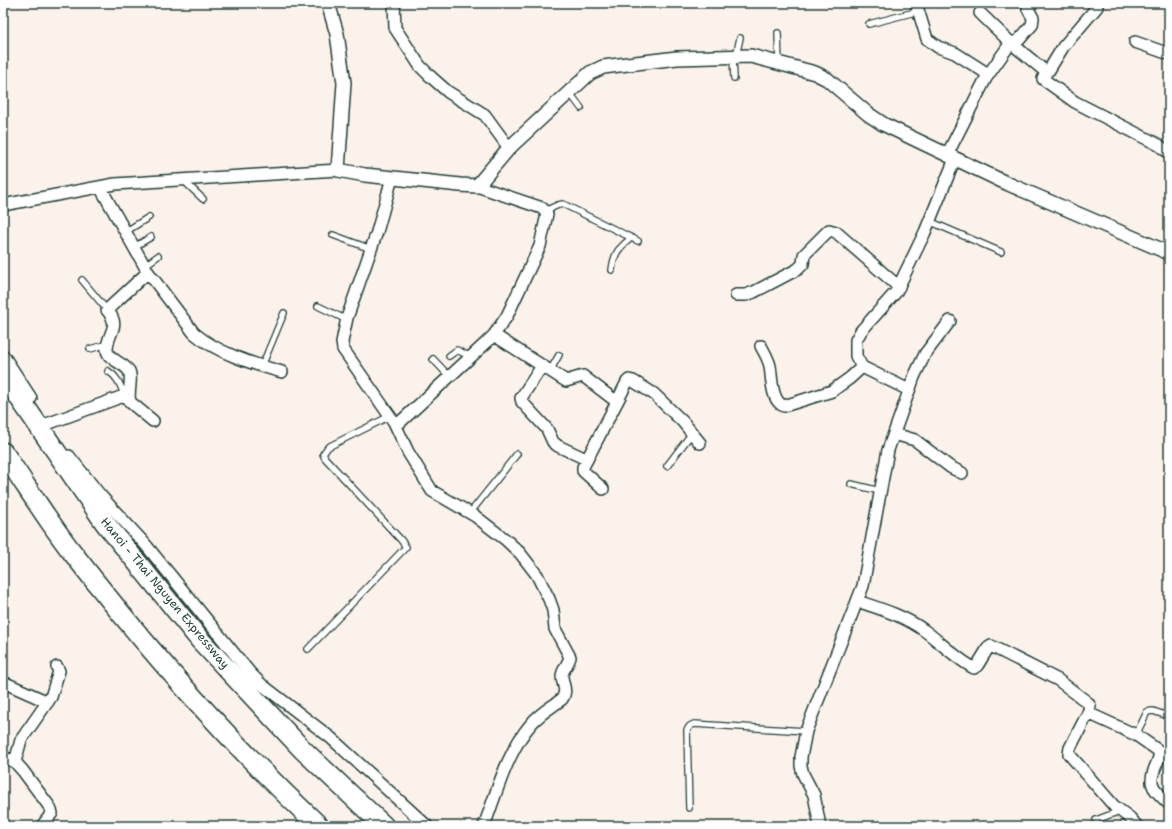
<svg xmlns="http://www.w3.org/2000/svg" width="1172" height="829" viewBox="0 0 1172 829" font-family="'Shantell Sans',sans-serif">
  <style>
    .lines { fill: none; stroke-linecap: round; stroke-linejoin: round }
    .service-casing { stroke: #1f3d34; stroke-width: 8 }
    .minor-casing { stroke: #1f3d34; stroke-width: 14 }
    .tertiary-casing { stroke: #1f3d34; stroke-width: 16 }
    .motorway-casing { stroke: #1f3d34; stroke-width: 22 }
    .service { stroke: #fff; stroke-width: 5.5 }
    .minor { stroke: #fff; stroke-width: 11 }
    .tertiary { stroke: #fff; stroke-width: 13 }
    .motorway { stroke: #fff; stroke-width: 19 }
    .labels { text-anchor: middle; stroke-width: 3; stroke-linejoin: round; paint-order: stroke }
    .street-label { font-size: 12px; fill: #1f3d34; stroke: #fff }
  </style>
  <rect width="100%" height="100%" fill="#fcf2ec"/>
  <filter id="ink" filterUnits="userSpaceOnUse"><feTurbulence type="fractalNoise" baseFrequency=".025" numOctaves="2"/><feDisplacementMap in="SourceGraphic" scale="8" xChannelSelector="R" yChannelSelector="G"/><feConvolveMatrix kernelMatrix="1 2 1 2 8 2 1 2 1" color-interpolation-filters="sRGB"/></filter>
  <g filter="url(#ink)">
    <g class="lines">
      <defs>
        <path id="service" d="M869,24l50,-13
          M778,33l1,30
          M736,56l4,-18
          M733,57l1,21
          M570,93l11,15
          M183,180l20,19
          M545,211l13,-6 5,-1 75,37
          M929,221l72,31
          M125,232l24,-15
          M333,235l38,14
          M134,247l17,-10
          M144,266l14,-10
          M612,270c2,-17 6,-21 19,-32
          M82,280l25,30
          M318,306l29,14
          M90,349l18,-5
          M449,356l8,-6 14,7
          M433,359l17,18
          M262,366l22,-53
          M108,371c10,6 12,14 17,25
          M550,371l9,-16
          M667,466l25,-33
          M851,484l29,7
          M470,513l47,-59
          M308,649l98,-102 -5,-7 -76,-82 -2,-4 5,-7 62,-31
          M1136,735l11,-23 6,-1 15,5
          M689,808l-2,-78 3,-4 4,-2 112,7
          M1096,820l24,-9"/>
        <path id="minor" d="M394,3l1,25 25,38 11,11 17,15 37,23 24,33
          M916,3l11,36 11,8 17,6 33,21
          M980,13l31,30 35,29 3,-2 14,-23 34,-40
          M1135,42l34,12
          M1047,71l-4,8 32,23 84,43 10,8
          M947,155l39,-77 24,-34 9,-4 13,-15 1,-7 -5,-9 3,-6
          M392,178l-15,54 -30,86 -5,24 1,7 51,73 14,30 24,39 43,25 31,24 14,13 17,22 12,24 4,11 2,19 15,28c-1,6 -8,13 -8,19 0,8 6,14 0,23 -10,8 -22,14 -31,25 -24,28 -34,68 -47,102
          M100,187l48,85 -41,38c15,17 0,22 0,40 1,10 17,13 22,21 4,8 -2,22 1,31l23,19
          M3,205l112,-21 223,-14
          M148,272l46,61c23,20 59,31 88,39
          M736,295h10l8,-3 44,-23 5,-5 1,-9 25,-25 7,2 63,55
          M494,335l72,46 17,-5 34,26 10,-20 2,-2 4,1 21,13 29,28 17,21
          M761,346c3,6 7,12 9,20 2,12 1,35 14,40l48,-15 18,-13 12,-11
          M3,355l28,43
          M542,366l-21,32 1,4 25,27 6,13 5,4 28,13
          M909,390l-47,-23 -6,-11v-16l5,-9 35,-39 29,-60 30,-73
          M47,424l82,-30
          M396,426l91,-84 7,-7 13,-19 33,-70 7,-32 -5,-6 -65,-22
          M894,434l21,6 35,27 12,6
          M69,456l31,39 45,49 105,129 11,11 70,54 96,88
          M603,489l-20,-18v-4l34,-65
          M857,601c24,8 48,15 68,30 15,11 33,29 49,37l3,-2 11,-18 3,-2 67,34 29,22 3,4 -2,7 -18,35 -1,6 45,52 16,12 7,8
          M3,682l45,20
          M1088,713l48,22 23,16c1,5 0,7 -2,12 -10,22 -5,24 11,40
          M3,757l12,5 8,9 26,35 3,7 -10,13
          M15,762l6,-22 30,-43 8,-26 -2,-4
          M820,826l-6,-31 -11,-21 -2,-8v-9l5,-26 57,-145 25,-136 26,-73 11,-23 25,-33"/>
        <path id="tertiary" d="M328,3l9,31 7,49 -6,87 27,5 95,10 17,1 32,-38 81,-75 13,-6 8,-1 66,-8 74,-2 64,17 12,6 41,35 15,10 123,59 163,70"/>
        <path id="motorway" d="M3,374l102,149 95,117 103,110 81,76
          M3,452c23,33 44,68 69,100 75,97 157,190 247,274"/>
      </defs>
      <use href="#service" class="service-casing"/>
      <use href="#minor" class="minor-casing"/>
      <use href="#tertiary" class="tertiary-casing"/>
      <use href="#motorway" class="motorway-casing"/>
      <use href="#service" class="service"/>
      <use href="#minor" class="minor"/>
      <use href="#tertiary" class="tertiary"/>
      <use href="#motorway" class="motorway"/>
    </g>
  </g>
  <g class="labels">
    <g class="street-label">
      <text transform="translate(165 593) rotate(50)" y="4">Hanoi - Thai Nguyen Expressway</text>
    </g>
  </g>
  <rect width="1172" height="829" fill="none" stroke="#fff" stroke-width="16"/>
  <rect x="8" y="8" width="1156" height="813" fill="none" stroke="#1f3d34" stroke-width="1.5" filter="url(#ink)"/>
</svg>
